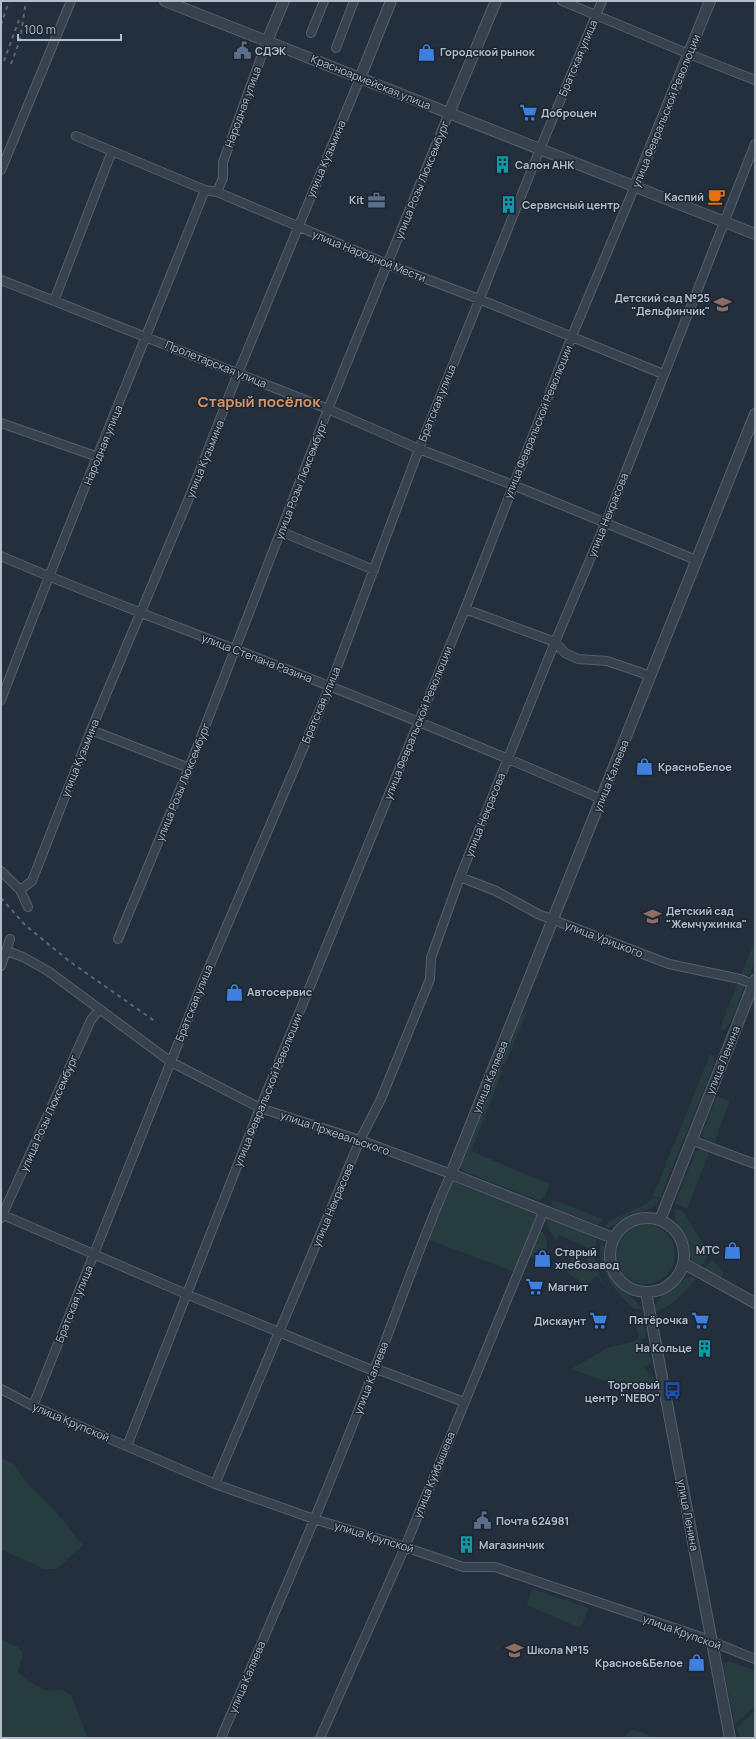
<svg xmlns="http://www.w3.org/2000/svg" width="756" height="1739" viewBox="0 0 756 1739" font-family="Manrope,sans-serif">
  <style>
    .green { fill: #263c3f }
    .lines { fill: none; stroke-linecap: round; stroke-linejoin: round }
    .minor-casing { stroke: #565f6c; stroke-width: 10 }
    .tertiary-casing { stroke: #565f6c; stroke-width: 12 }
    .minor { stroke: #38414e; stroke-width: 8 }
    .tertiary { stroke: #38414e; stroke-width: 10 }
    .rail { stroke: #5a6575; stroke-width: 2; stroke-dasharray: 4 4; stroke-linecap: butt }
    .labels { text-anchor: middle; stroke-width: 3; stroke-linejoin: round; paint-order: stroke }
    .poi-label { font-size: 11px; font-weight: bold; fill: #b4bcc9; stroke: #1d2633; text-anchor: start }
    .street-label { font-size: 11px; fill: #b4bcc9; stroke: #1d2633 }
    .district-label { font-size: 15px; font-weight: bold; fill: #d59563; stroke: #1d2633 }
  </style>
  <rect width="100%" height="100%" fill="#242f3e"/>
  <path class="green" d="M755,940v21l-5,13 -6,2 -3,-1z
    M738,982l7,3 -15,38 -6,7 -4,-2z
    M527,1011l-22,54 -2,-1 -2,-3c6,-17 10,-40 26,-50z
    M710,1054l4,2v8l-54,134 -7,-2z
    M500,1069l3,1 -32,81 78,33 -4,13 -5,3 -5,-1 -72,-28 -4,-6 38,-95z
    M717,1096l13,5 -16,42 -9,-4 -3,-5z
    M701,1149l7,2 1,2 -22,56 -12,-6 20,-49 1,-3z
    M452,1181l87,33 -24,58 -91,-34z
    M655,1198l4,2 -3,5 -5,3 -43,20 -3,-2 4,-5 31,-14z
    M553,1200l50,19 -5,6 -43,-17 -4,-4z
    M674,1208l9,4 26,41 -7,13 -9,-5 -4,-5 -5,-17 -9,-20z
    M547,1216l50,20c-5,20 -2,39 13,54l-14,-14 -9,10 -19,-13 -1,-3 5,-13 14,6 6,-14 -33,-14 -3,6c-4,-7 -13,-17 -9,-25z
    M615 1254a30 30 0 1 1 60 0a30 30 0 1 1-60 0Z
    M540,1231l3,1c7,11 4,18 -1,29l-14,-5z
    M601,1242c7,7 2,21 7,30 7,15 24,21 34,37h-8c-20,-19 -38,-38 -33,-67z
    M712,1259l12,15 -8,8 -11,-12z
    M693,1277l2,2c-7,11 -28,32 -42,33 1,-13 27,-35 40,-35z
    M641,1321l3,3 2,14 -7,2 2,12 7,-2 3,10 -1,4 -6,3 1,3 9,7 2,15 -3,4 -3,1 -79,-28 30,-17 5,-4 30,-7 3,-2 -4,-17z
    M1,1458l13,6 12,18 29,29 28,34 -26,24h-13l-43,-20z
    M532,1589l57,19 -9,20 -51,-22 -2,-2z
    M1,1640l17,7 5,6 -5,19 12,10 17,9 14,-2 11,7c2,13 12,27 15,42h-86z
    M730,1662l25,8v36l-20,18 -13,-60z
    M755,1711v27h-15l-3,-11z
    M634,1730l13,4 4,4h-26l4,-7z"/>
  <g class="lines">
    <defs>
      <path id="minor" d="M562,1l127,53 66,26
        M311,33l13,-32
        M336,48l18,-47
        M76,136l129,54 12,2 170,72 92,35 184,75
        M1,170l70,-169
        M217,192l6,-14v-16l44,-121
        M1,280l327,129 91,40 94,36 183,75
        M54,301l58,-150
        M1,423l97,34
        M282,532l92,38
        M1,556c78,34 157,63 236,94 122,47 244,96 364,149
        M465,609l90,33 10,11 13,6 29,2 44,15
        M1,700c65,-171 136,-340 204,-510
        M91,730l98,38
        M1,871l19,19 8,17
        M460,877l36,14 42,23 131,50 71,15 13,5
        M20,890l12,-9 59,-151 98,-232 49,-125 122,-295
        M118,939l71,-171 139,-359 121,-296
        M7,951l16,6 25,14 123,91 89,46 100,32 91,34c-29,64 -51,131 -77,196 -47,124 -101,246 -153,368
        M1,966l9,-27
        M691,1140l64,24
        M1,1214l185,80 188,77h8l82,31
        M1,1218l90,-198 9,-11
        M1,1389l32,17 182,78 99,35 91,28 58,20h32l203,69 57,23
        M33,1406l171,-427 126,-293 89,-237 121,-300 62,-148
        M127,1446l133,-338 205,-499 107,-273 63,-150
        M215,1484l145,-344 21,-41 49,-120 1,-21 29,-81 95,-235 51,-120 149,-378
        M320,1738l85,-191 139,-337"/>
      <path id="tertiary" d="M165,1l590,233
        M267,41l17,-40
        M360,78l31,-77
        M449,113l47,-112
        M635,186l75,-185
        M610 1255a37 37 0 1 1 74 0a37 37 0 1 1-74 0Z
        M660,1220l95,-240
        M613,1238l-162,-64 304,-760
        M683,1263l72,40
        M646,1292l84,446"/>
    </defs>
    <use href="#minor" class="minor-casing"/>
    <use href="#tertiary" class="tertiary-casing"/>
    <use href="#minor" class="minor"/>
    <use href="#tertiary" class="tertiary"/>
    <path class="rail" d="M1,25l8,-24
      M4,61l15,-41
      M11,64l9,-24 6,-39
      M1,898l24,27 44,36 87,61"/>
  </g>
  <defs>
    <symbol id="civic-bare" viewBox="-9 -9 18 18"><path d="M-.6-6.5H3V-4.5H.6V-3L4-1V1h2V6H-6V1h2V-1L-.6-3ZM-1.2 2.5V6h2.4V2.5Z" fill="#5c6f8a" stroke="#1d2633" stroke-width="2.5" paint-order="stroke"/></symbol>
    <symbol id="shop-bare" viewBox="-9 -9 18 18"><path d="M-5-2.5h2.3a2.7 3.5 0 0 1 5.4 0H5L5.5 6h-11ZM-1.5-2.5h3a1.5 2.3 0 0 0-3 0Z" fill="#3f7fe0" stroke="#1d2633" stroke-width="2.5" paint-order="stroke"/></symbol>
    <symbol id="supermarket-bare" viewBox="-9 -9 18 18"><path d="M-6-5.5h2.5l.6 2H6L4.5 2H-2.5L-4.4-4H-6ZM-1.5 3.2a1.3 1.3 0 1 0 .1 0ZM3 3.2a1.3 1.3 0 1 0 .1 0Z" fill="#3f7fe0" stroke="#1d2633" stroke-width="2.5" paint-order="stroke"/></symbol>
    <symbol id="building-bare" viewBox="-9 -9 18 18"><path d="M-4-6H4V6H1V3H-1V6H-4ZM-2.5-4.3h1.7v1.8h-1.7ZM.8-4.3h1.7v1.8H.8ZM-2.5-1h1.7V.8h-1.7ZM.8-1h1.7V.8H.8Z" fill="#0f9aa8" stroke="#1d2633" stroke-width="2.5" paint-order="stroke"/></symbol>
    <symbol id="cafe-bare" viewBox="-9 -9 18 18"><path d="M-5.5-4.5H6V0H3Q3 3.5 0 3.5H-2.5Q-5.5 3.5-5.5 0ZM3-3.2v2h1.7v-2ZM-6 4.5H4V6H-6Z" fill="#e8710a" stroke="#1d2633" stroke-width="2.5" paint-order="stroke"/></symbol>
    <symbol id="office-bare" viewBox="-9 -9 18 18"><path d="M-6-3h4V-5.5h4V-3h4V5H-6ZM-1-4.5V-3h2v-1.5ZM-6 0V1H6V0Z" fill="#5c6f8a" stroke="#1d2633" stroke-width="2.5" paint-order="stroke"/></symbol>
    <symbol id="school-bare" viewBox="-9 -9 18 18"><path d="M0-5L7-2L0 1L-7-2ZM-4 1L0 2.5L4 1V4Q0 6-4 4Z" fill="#8d6e63" stroke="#1d2633" stroke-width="2.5" paint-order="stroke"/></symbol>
    <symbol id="bus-bare" viewBox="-9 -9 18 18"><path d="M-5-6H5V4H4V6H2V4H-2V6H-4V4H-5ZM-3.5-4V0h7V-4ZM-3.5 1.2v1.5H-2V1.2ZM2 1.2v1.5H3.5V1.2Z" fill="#1a4fb4" stroke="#1d2633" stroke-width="2.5" paint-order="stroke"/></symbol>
  </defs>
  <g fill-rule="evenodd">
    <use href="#civic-bare" x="230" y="38" width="25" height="25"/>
    <use href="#shop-bare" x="414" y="40" width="25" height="25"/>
    <use href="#supermarket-bare" x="516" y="100" width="25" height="25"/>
    <use href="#building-bare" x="490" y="152" width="25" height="25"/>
    <use href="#cafe-bare" x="704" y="184" width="25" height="25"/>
    <use href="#office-bare" x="364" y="188" width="25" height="25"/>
    <use href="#building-bare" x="496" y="192" width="25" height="25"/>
    <use href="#school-bare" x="710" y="292" width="25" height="25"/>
    <use href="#shop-bare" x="632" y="754" width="25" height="25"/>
    <use href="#school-bare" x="640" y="904" width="25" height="25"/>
    <use href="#shop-bare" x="222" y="980" width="25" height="25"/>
    <use href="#shop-bare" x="720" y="1238" width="25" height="25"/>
    <use href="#shop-bare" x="530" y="1246" width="25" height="25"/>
    <use href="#supermarket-bare" x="522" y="1274" width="25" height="25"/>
    <use href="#supermarket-bare" x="688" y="1308" width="25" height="25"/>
    <use href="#supermarket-bare" x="586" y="1308" width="25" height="25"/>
    <use href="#building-bare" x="692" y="1336" width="25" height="25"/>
    <use href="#bus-bare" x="660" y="1378" width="25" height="25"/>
    <use href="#civic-bare" x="470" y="1508" width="25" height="25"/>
    <use href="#building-bare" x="454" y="1532" width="25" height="25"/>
    <use href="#school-bare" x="502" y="1638" width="25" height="25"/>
    <use href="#shop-bare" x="684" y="1650" width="25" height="25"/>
  </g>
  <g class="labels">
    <g class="poi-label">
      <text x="255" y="55">СДЭК</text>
      <text x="440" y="56">Городской рынок</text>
      <text x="541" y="117">Доброцен</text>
      <text x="515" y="169">Салон АНК</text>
      <text x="704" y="201" text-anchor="end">Каспий</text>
      <text x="364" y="204" text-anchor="end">Kit</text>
      <text x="522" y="209">Сервисный центр</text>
      <text x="710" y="302" text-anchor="end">Детский сад №25<tspan x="710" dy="13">"Дельфинчик"</tspan></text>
      <text x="658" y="771">КрасноБелое</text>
      <text x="666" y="915">Детский сад<tspan x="666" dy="13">"Жемчужинка"</tspan></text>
      <text x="247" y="996">Автосервис</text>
      <text x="720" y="1254" text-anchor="end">МТС</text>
      <text x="555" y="1256">Старый<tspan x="555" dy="13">хлебозавод</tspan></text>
      <text x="548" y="1291">Магнит</text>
      <text x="688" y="1324" text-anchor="end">Пятёрочка</text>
      <text x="586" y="1325" text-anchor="end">Дискаунт</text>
      <text x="692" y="1352" text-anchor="end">На Кольце</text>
      <text x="660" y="1389" text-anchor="end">Торговый<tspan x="660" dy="13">центр "NEBO"</tspan></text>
      <text x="496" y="1525">Почта 624981</text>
      <text x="479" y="1549">Магазинчик</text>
      <text x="527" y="1654">Школа №15</text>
      <text x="683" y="1667" text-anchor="end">Красное&amp;Белое</text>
    </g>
    <g class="street-label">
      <text transform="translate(578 58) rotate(-67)" y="4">Братская улица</text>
      <text transform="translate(371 82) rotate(22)" y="4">Красноармейская улица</text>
      <text transform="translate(243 107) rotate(-70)" y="4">Народная улица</text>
      <text transform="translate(666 111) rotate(-68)" y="4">улица Февральской Революции</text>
      <text transform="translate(326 159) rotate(-67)" y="4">улица Кузьмина</text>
      <text transform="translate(422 180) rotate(-68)" y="4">улица Розы Люксембург</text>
      <text transform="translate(369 256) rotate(22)" y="4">улица Народной Мести</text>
      <text transform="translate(216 364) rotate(22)" y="4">Пролетарская улица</text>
      <text transform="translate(437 403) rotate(-68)" y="4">Братская улица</text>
      <text transform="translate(538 422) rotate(-68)" y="4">улица Февральской Революции</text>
      <text transform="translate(103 445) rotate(-68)" y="4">Народная улица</text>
      <text transform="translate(205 459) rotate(-68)" y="4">улица Кузьмина</text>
      <text transform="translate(301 480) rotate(-69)" y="4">улица Розы Люксембург</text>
      <text transform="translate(608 515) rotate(-68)" y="4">улица Некрасова</text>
      <text transform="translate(257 658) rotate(21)" y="4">улица Степана Разина</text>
      <text transform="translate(321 705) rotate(-67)" y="4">Братская улица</text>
      <text transform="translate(418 723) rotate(-68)" y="4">улица Февральской Революции</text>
      <text transform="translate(80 758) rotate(-68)" y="4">улица Кузьмина</text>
      <text transform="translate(611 776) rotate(-68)" y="4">улица Каляева</text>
      <text transform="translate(183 782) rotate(-68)" y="4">улица Розы Люксембург</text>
      <text transform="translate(485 815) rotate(-68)" y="4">улица Некрасова</text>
      <text transform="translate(604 939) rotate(21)" y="4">улица Урицкого</text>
      <text transform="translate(194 1003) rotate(-68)" y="4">Братская улица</text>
      <text transform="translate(723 1060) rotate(-68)" y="4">улица Ленина</text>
      <text transform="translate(490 1077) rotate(-68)" y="4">улица Каляева</text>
      <text transform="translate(268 1090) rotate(-68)" y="4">улица Февральской Революции</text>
      <text transform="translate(49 1113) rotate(-66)" y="4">улица Розы Люксембург</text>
      <text transform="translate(335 1133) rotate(19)" y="4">улица Пржевальского</text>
      <text transform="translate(333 1205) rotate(-67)" y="4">улица Некрасова</text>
      <text transform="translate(74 1304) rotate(-68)" y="4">Братская улица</text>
      <text transform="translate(371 1378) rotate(-69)" y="4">улица Каляева</text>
      <text transform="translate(71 1422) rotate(23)" y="4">улица Крупской</text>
      <text transform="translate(434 1475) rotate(-68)" y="4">улица Куйбышева</text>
      <text transform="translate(688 1515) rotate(79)" y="4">улица Ленина</text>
      <text transform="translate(374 1537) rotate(17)" y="4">улица Крупской</text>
      <text transform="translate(682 1632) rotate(20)" y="4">улица Крупской</text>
      <text transform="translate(247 1677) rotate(-67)" y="4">улица Каляева</text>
    </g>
    <g class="district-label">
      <text x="259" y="407">Старый посёлок</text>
    </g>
  </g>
  <rect width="756" height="1739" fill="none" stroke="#b4bcc9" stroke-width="4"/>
  <path d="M18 34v6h103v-6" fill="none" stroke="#b4bcc9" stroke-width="2"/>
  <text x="24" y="34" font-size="12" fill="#b4bcc9" stroke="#1d2633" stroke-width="3" paint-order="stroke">100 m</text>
</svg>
